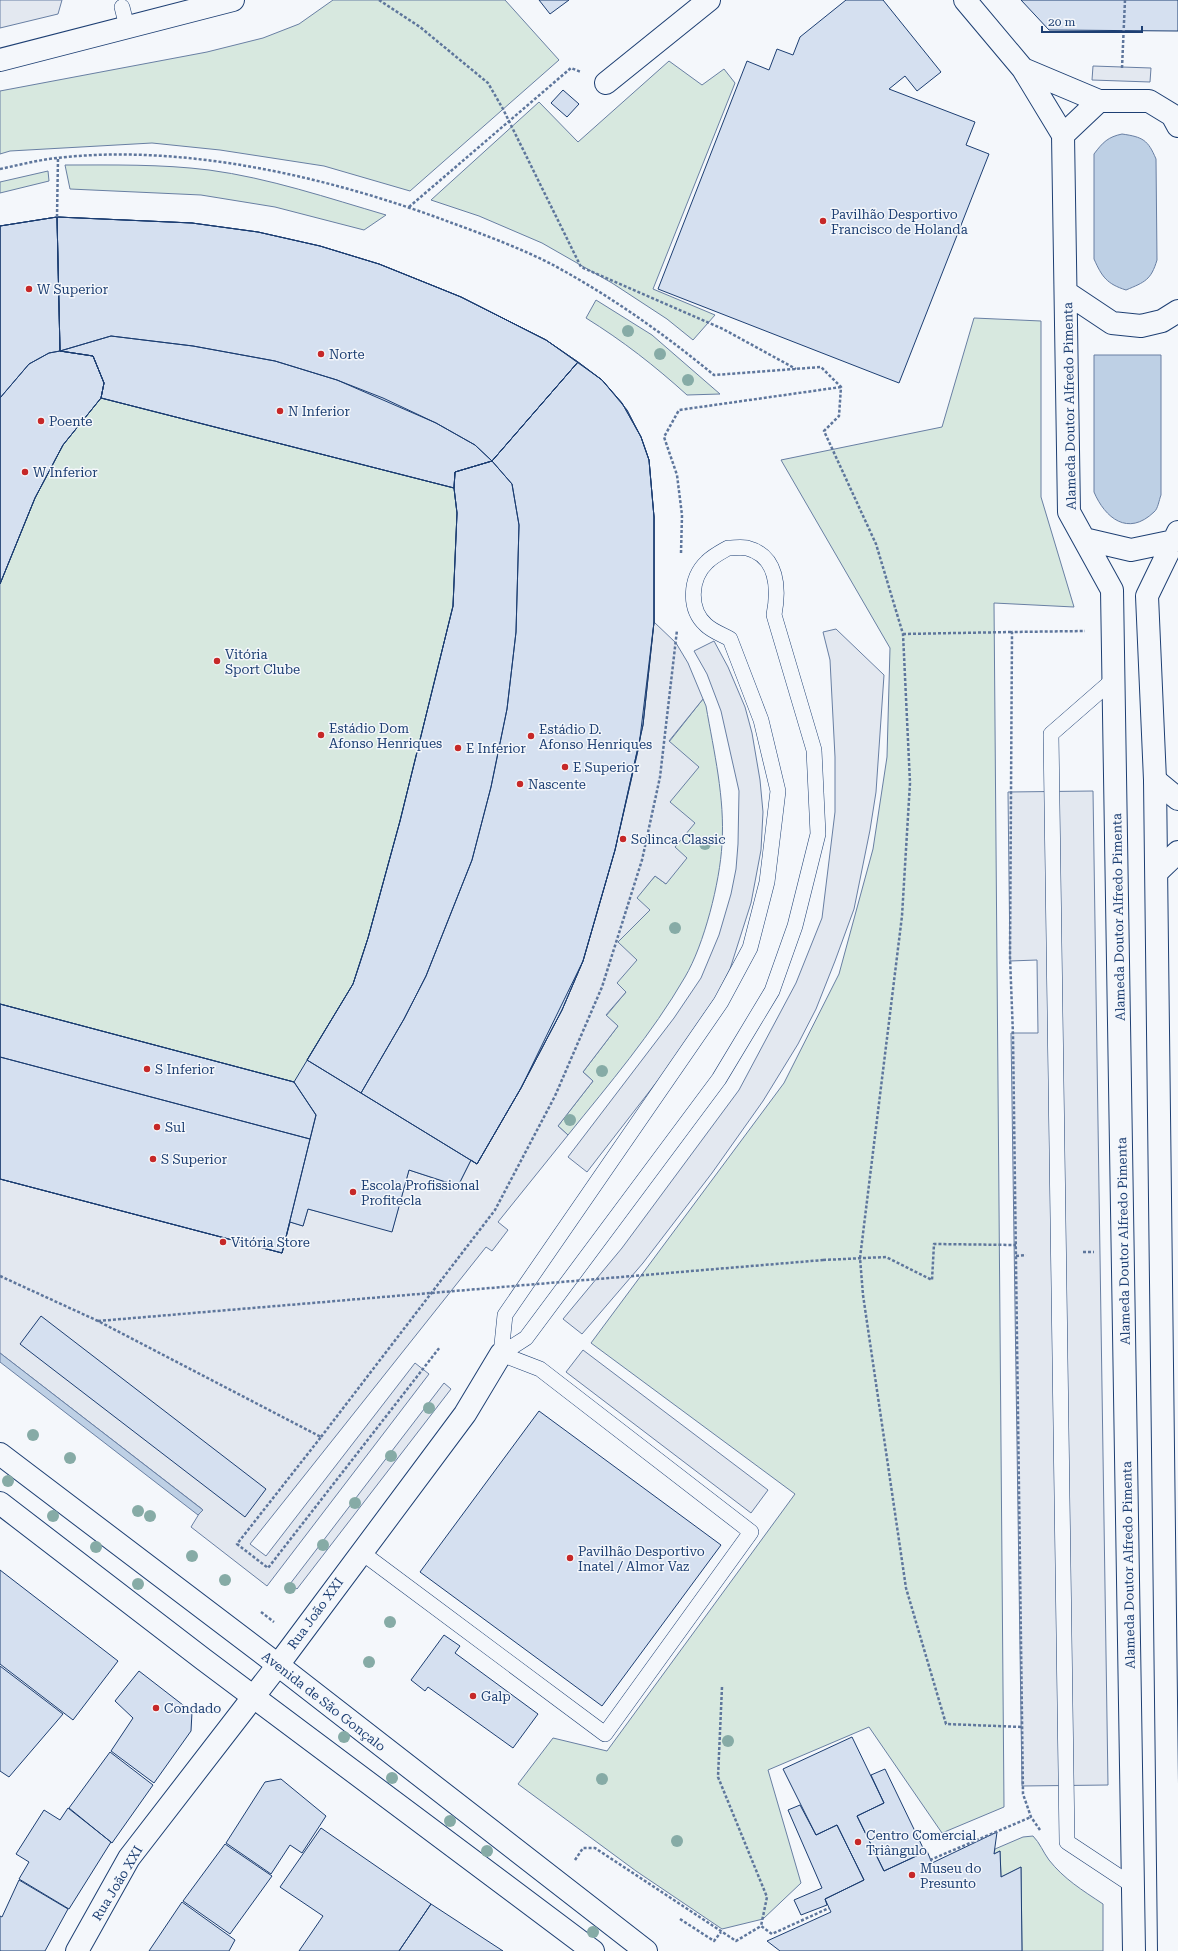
<svg xmlns="http://www.w3.org/2000/svg" width="1178" height="1951" viewBox="0 0 1178 1951" font-family="'Roboto Serif',serif">
  <style>
    .green { fill: #d7e8df; stroke: #687fa3 }
    .parking { fill: #e3e8f0; stroke: #687fa3 }
    .water { fill: #bed0e5; stroke: #687fa3 }
    .building { fill: #d5e0f0; stroke: #1d3f73 }
    .lines { fill: none; stroke-linecap: round; stroke-linejoin: round }
    .service-casing { stroke: #1d3f73; stroke-width: 16 }
    .minor-casing { stroke: #1d3f73; stroke-width: 24 }
    .tertiary-casing { stroke: #1d3f73; stroke-width: 24 }
    .primary-casing { stroke: #1d3f73; stroke-width: 24 }
    .path { stroke: #5e769c; stroke-width: 2.5; stroke-dasharray: 3 2; stroke-linecap: butt }
    .service { stroke: #f4f7fb; stroke-width: 15 }
    .minor { stroke: #f4f7fb; stroke-width: 22 }
    .tertiary { stroke: #f4f7fb; stroke-width: 22 }
    .primary { stroke: #f4f7fb; stroke-width: 22 }
    .path-bridge { stroke: #5e769c; stroke-width: 2.5; stroke-dasharray: 3 2; stroke-linecap: butt }
    .tree { fill: #86aba6 }
    .poi-dot { fill: #c62828; stroke: #f4f7fb; stroke-width: 1.5 }
    .labels { text-anchor: middle; stroke-width: 3; stroke-linejoin: round; paint-order: stroke }
    .poi-label { font-size: 13px; fill: #1d3f73; stroke: #f4f7fb; text-anchor: start }
    .street-label { font-size: 13px; fill: #1d3f73; stroke: #f4f7fb }
  </style>
  <rect width="100%" height="100%" fill="#f4f7fb"/>
  <path class="green" d="M333,0h172l54,60 -149,131 -86,-25 -104,-16 -68,-7 -142,8 -10,3v-63l207,-39 56,-14 36,-14z
    M669,61l33,24 22,-16 11,14 -82,206 62,26 -22,25 -26,-21 -55,-36 -70,-40 -63,-27 -48,-16 108,-98 39,40z
    M65,165c48,0 96,-1 144,5 60,8 119,28 177,45l-22,15 -89,-23 -74,-12 -131,-6z
    M48,171l1,10 -49,12v-11z
    M57,217l135,6 187,41 82,33 85,43 56,40 25,30 14,27 8,23 5,57v105l-15,124 -24,104 -32,111 -21,49 -41,78 -44,76 -6,-3 -13,25 -49,-16 -17,62 -84,-23 -5,17 -13,-4 -8,31 -282,-74v-953z
    M596,300l56,35 68,59 -33,1c-32,-29 -64,-54 -101,-77z
    M974,318l67,3v176l33,110 -80,-4 10,1204 -62,26 -73,-106 -101,43 33,113 -38,36 -41,10 -86,-58 -118,-87 35,-46 54,13 188,-257 -204,-151 193,-260 55,-109 34,-125 14,-92 3,-109 -109,-188 161,-33z
    M703,699l3,7c8,46 19,92 16,138 -2,38 -18,101 -37,133 -33,57 -76,107 -117,158l-10,-9 35,-45 -10,-9 35,-46 -12,-10 20,-24 -9,-8 1,-42 18,-44 19,-22 11,8 8,-37 -4,-45 -1,-60z
    M1033,1836c7,7 10,16 16,24 15,19 33,30 54,44v47h-81l-1,-84 -20,10 -1,-26 -6,3 1,-5 28,-12z"/>
  <path class="parking" d="M0,0h62l-4,14 -58,14z
    M1093,66l58,2 -1,14 -58,-2z
    M654,622l22,21 12,20 15,36 -34,42 30,26 -29,35 25,21 -20,24 12,11 -21,26 -11,-8 -18,22 13,12 -32,32 19,18 -20,23 9,9 -20,23 12,11 -35,46 10,9 -35,45 10,9 -70,87 10,8 -16,21 -6,-4 -236,297 16,12 149,-193 14,11 -162,212 -76,-59 11,-18 -202,-156v-174l282,74 8,-31 13,4 5,-17 84,22 17,-61 49,16 13,-26 6,4 44,-76 41,-78 21,-49 32,-111 24,-104z
    M836,629l48,46 -8,117 -6,38 -16,79 -19,52 -19,48 -18,35 -35,57 -51,72 -69,90 -61,71 -19,-15 59,-71 117,-158 57,-107 26,-65 13,-106v-55l-5,-97 -7,-28z
    M714,641l14,26 17,40 7,26 8,47 3,32 -2,38 -10,53 -21,66 -13,26 -51,75 -79,102 -19,-15 106,-139 27,-40 18,-43 12,-41 5,-25 2,-25 1,-53 -18,-80 -14,-37 -13,-23z
    M1093,791l15,994 -86,1 -11,-753h27l-1,-73 -27,1 -2,-169z
    M583,1350l185,140 -17,23 -185,-141z
    M444,1383l7,6 -154,200 -7,-5z"/>
  <path class="water" d="M1122,134c21,3 26,6 34,25l1,101c-6,20 -12,22 -31,30 -19,-6 -24,-13 -32,-31v-105c9,-12 14,-17 28,-20z
    M1094,355h67v140c-2,5 -3,14 -7,17 -26,25 -49,6 -60,-20z
    M0,1353l203,157 -5,5 -198,-153z"/>
  <path class="building" d="M539,0h30l-19,14z
    M846,0h37l58,72 -24,19 -12,-15 -16,13 86,33 -9,23 23,9 -90,229 -241,-94 89,-228 22,9 8,-21 16,6 7,-18z
    M1021,0h157v31l-129,-1z
    M563,90l16,14 -12,13 -16,-14z
    M57,217l135,6 66,9 62,14 59,18 55,22 27,11 85,43 56,40 25,30 14,27 8,23 5,57v105l-11,103 -28,125 -32,111 -21,49 -41,78 -44,76 -6,-4 -13,26 -49,-16 -17,62 -84,-23 -5,17 -13,-4 -8,31 -282,-74v-175l294,78 59,-98 15,-46 32,-117 53,-215 4,-93 -3,-25 -353,-90 -38,47 -28,53 -35,86v-358z
    M57,217l3,134 33,5 11,27 -3,15 -38,47 -28,53 -35,86v-358z
    M57,217l135,6 66,9 62,14 59,18 82,33 85,43 32,22 -86,99 -37,11 -1,16 -353,-90 3,-15 -11,-27 -33,-5z
    M57,217l135,6 66,9 62,14 59,18 82,33 85,43 32,22 -86,99 -17,-16 -39,-22 -53,-25 -46,-18 -62,-19 -82,-15 -82,-10 -51,15z
    M57,217l3,134 -11,2 -20,11 -29,34v-172z
    M111,336l82,10 82,15 62,19 99,43 39,22 17,16 -37,11 -1,16 -353,-90 3,-15 -11,-27 -33,-5z
    M60,351l33,5 11,27 -3,15 -38,47 -28,53 -35,86v-186l29,-34 20,-11z
    M578,362l24,18 20,23 19,34 8,23 5,57v105l-11,103 -28,125 -32,111 -21,49 -41,78 -44,76 -170,-104 46,-76 15,-46 32,-117 53,-215 4,-93 -3,-25 1,-16 37,-11z
    M578,362l24,18 20,23 19,34 8,23 5,57v105l-15,124 -24,104 -32,111 -62,127 -44,76 -116,-71 43,-74 22,-43 46,-116 19,-73 16,-78 9,-77 3,-107 -7,-41 -20,-23z
    M492,461l20,23 7,41 -3,107 -9,77 -16,78 -19,73 -46,116 -22,43 -43,74 -54,-33 46,-76 15,-46 32,-117 53,-215 4,-93 -3,-25 1,-16z
    M0,1004l294,78 22,33 -34,138 -282,-74z
    M0,1004l294,78 22,33 -6,24 -310,-82z
    M0,1057l310,82 -28,114 -282,-74z
    M41,1316l225,173 -21,28 -225,-173z
    M539,1411l182,134 -119,161 -182,-134z
    M0,1570l118,91 -45,59 -73,-56z
    M444,1635l16,11 -5,7 83,61 -25,34 -85,-61 -3,4 -14,-11z
    M0,1666l63,48 -54,63 -9,-6z
    M139,1671l53,41 -1,19 -37,52 -43,-32 22,-33 -18,-17z
    M852,1737l32,66 -27,13 27,55 43,-20 5,12 65,-31 -3,22 6,-3 1,26 20,-10 1,84h-242l-13,-10 64,-29 -6,-13 39,-19 -27,-55 -21,10 -33,-66z
    M110,1752l43,33 -41,58 -43,-35z
    M885,1769l40,83 -41,19 -27,-55 27,-13 -13,-28z
    M281,1779l45,37 -24,37 -12,-8 -19,29 -45,-31 39,-61z
    M800,1805l16,30 21,-10 27,55 -39,19 2,6 -26,10 -7,-15 28,-12 -34,-78z
    M68,1808l43,34 -42,67 -50,-30 10,-17 -13,-8 28,-44 16,10z
    M321,1828l110,76 -32,47h-100l24,-35 -43,-29z
    M225,1844l47,32 -42,58 -47,-33z
    M19,1880l49,29 -23,42h-45v-35l2,1z
    M182,1902l53,38 -6,11h-80z
    M431,1904l72,47h-104z"/>
  <g class="lines">
    <defs>
      <path id="service" d="M122,7l5,20
        M728,548c6,0 13,-1 19,0 31,8 32,41 27,67l40,135 4,84 -23,92 -23,65 -53,88 -193,259 -25,16 4,-39 216,-313 29,-54 17,-66 11,-91 -17,-71 -31,-81c-7,-4 -18,-8 -24,-14 -18,-16 -16,-47 1,-63 6,-6 14,-10 21,-14z
        M1114,679l-63,55 16,1108 65,43
        M361,1552l244,182 146,-202 -211,-163 -39,-15"/>
      <path id="minor" d="M606,83l103,-83
        M1155,780l23,19
        M1157,872l21,-20
        M77,1951l52,-93 149,-193"/>
      <path id="tertiary" d="M0,60l233,-60
        M0,1454l278,211 368,286
        M0,1503l203,156 390,292
        M278,1665l187,-251 36,-60"/>
      <path id="primary" d="M965,0l58,69 40,66
        M1023,69l76,32h50l23,14 6,11
        M1099,101l-36,34 6,377 43,78 22,1361
        M1067,293l45,30 29,3 21,-5 16,-10
        M1084,539l47,11 43,-9
        M1169,1951l-14,-1171 -8,-184 31,-64"/>
    </defs>
    <use href="#service" class="service-casing"/>
    <use href="#minor" class="minor-casing"/>
    <use href="#tertiary" class="tertiary-casing"/>
    <use href="#primary" class="primary-casing"/>
    <path class="path" d="M379,0l41,27 68,56 15,26 78,158 142,62 73,40
      M1122,68l3,-68
      M0,169c19,-4 38,-9 57,-11 128,-15 276,20 395,65 33,12 73,27 103,43 57,31 109,68 159,109l107,-8 20,20 -2,29 -15,15 52,113 27,90 7,149 -8,133 -42,342 3,37 43,293 40,136 76,3
      M409,207l162,-139 10,4
      M57,217l1,-59
      M681,553l1,-38 -5,-40 -13,-38 15,-27 162,-23
      M903,634l109,-2
      M1083,1252h11
      M1016,1256l10,-1
      M823,1260l63,-3 46,23 2,-36 82,1
      M0,1276l98,45 223,116 -84,107 31,24 172,-221
      M321,1437l174,-227 60,-114 47,-109 40,-127 18,-83 17,-147
      M261,1612l13,10
      M722,1687l-4,90 49,120 -6,29
      M1040,1830l-9,-13 -8,-23 -10,-759 -3,-78 2,-325 73,-1
      M575,1860l8,-12h12l141,93 25,-15 11,8 57,-26
      M930,1860l101,-43
      M680,1919l34,22 7,-9"/>
    <use href="#service" class="service"/>
    <use href="#minor" class="minor"/>
    <use href="#tertiary" class="tertiary"/>
    <use href="#primary" class="primary"/>
    <path class="path-bridge" d="M98,1321l725,-61"/>
  </g>
  <g class="tree">
    <circle cx="628" cy="331" r="6"/>
    <circle cx="660" cy="354" r="6"/>
    <circle cx="688" cy="380" r="6"/>
    <circle cx="705" cy="844" r="6"/>
    <circle cx="675" cy="928" r="6"/>
    <circle cx="602" cy="1071" r="6"/>
    <circle cx="570" cy="1120" r="6"/>
    <circle cx="429" cy="1408" r="6"/>
    <circle cx="33" cy="1435" r="6"/>
    <circle cx="391" cy="1456" r="6"/>
    <circle cx="70" cy="1458" r="6"/>
    <circle cx="8" cy="1481" r="6"/>
    <circle cx="355" cy="1503" r="6"/>
    <circle cx="138" cy="1511" r="6"/>
    <circle cx="53" cy="1516" r="6"/>
    <circle cx="150" cy="1516" r="6"/>
    <circle cx="323" cy="1545" r="6"/>
    <circle cx="96" cy="1547" r="6"/>
    <circle cx="192" cy="1556" r="6"/>
    <circle cx="225" cy="1580" r="6"/>
    <circle cx="138" cy="1584" r="6"/>
    <circle cx="290" cy="1588" r="6"/>
    <circle cx="390" cy="1622" r="6"/>
    <circle cx="369" cy="1662" r="6"/>
    <circle cx="344" cy="1737" r="6"/>
    <circle cx="728" cy="1741" r="6"/>
    <circle cx="392" cy="1778" r="6"/>
    <circle cx="602" cy="1779" r="6"/>
    <circle cx="450" cy="1821" r="6"/>
    <circle cx="677" cy="1841" r="6"/>
    <circle cx="487" cy="1851" r="6"/>
    <circle cx="593" cy="1932" r="6"/>
  </g>
  <g class="poi-dot">
    <circle cx="823" cy="221" r="4"/>
    <circle cx="29" cy="289" r="4"/>
    <circle cx="321" cy="354" r="4"/>
    <circle cx="280" cy="411" r="4"/>
    <circle cx="41" cy="421" r="4"/>
    <circle cx="25" cy="472" r="4"/>
    <circle cx="217" cy="661" r="4"/>
    <circle cx="321" cy="735" r="4"/>
    <circle cx="531" cy="736" r="4"/>
    <circle cx="458" cy="748" r="4"/>
    <circle cx="565" cy="767" r="4"/>
    <circle cx="520" cy="784" r="4"/>
    <circle cx="623" cy="839" r="4"/>
    <circle cx="147" cy="1069" r="4"/>
    <circle cx="157" cy="1127" r="4"/>
    <circle cx="153" cy="1159" r="4"/>
    <circle cx="353" cy="1192" r="4"/>
    <circle cx="223" cy="1242" r="4"/>
    <circle cx="570" cy="1558" r="4"/>
    <circle cx="473" cy="1696" r="4"/>
    <circle cx="156" cy="1708" r="4"/>
    <circle cx="858" cy="1842" r="4"/>
    <circle cx="912" cy="1875" r="4"/>
  </g>
  <g class="labels">
    <g class="poi-label">
      <text x="831" y="219">Pavilhão Desportivo<tspan x="831" dy="15">Francisco de Holanda</tspan></text>
      <text x="37" y="294">W Superior</text>
      <text x="329" y="359">Norte</text>
      <text x="288" y="416">N Inferior</text>
      <text x="49" y="426">Poente</text>
      <text x="33" y="477">W Inferior</text>
      <text x="225" y="659">Vitória<tspan x="225" dy="15">Sport Clube</tspan></text>
      <text x="329" y="733">Estádio Dom<tspan x="329" dy="15">Afonso Henriques</tspan></text>
      <text x="539" y="734">Estádio D.<tspan x="539" dy="15">Afonso Henriques</tspan></text>
      <text x="466" y="753">E Inferior</text>
      <text x="573" y="772">E Superior</text>
      <text x="528" y="789">Nascente</text>
      <text x="631" y="844">Solinca Classic</text>
      <text x="155" y="1074">S Inferior</text>
      <text x="165" y="1132">Sul</text>
      <text x="161" y="1164">S Superior</text>
      <text x="361" y="1190">Escola Profissional<tspan x="361" dy="15">Profitecla</tspan></text>
      <text x="231" y="1247">Vitória Store</text>
      <text x="578" y="1556">Pavilhão Desportivo<tspan x="578" dy="15">Inatel / Almor Vaz</tspan></text>
      <text x="481" y="1701">Galp</text>
      <text x="164" y="1713">Condado</text>
      <text x="866" y="1840">Centro Comercial<tspan x="866" dy="15">Triângulo</tspan></text>
      <text x="920" y="1873">Museu do<tspan x="920" dy="15">Presunto</tspan></text>
    </g>
    <g class="street-label">
      <text transform="translate(1069 406) rotate(-91)" y="5">Alameda Doutor Alfredo Pimenta</text>
      <text transform="translate(1118 917) rotate(-91)" y="5">Alameda Doutor Alfredo Pimenta</text>
      <text transform="translate(1123 1241) rotate(-91)" y="5">Alameda Doutor Alfredo Pimenta</text>
      <text transform="translate(1128 1565) rotate(-91)" y="5">Alameda Doutor Alfredo Pimenta</text>
      <text transform="translate(315 1613) rotate(-54)" y="5">Rua João XXI</text>
      <text transform="translate(324 1701) rotate(38)" y="5">Avenida de São Gonçalo</text>
      <text transform="translate(117 1883) rotate(-59)" y="5">Rua João XXI</text>
    </g>
  </g>
  <path d="M1042 26v6h100v-6" fill="none" stroke="#1d3f73" stroke-width="2"/>
  <text x="1048" y="26" font-size="12" fill="#1d3f73" stroke="#f4f7fb" stroke-width="3" paint-order="stroke">20 m</text>
</svg>
